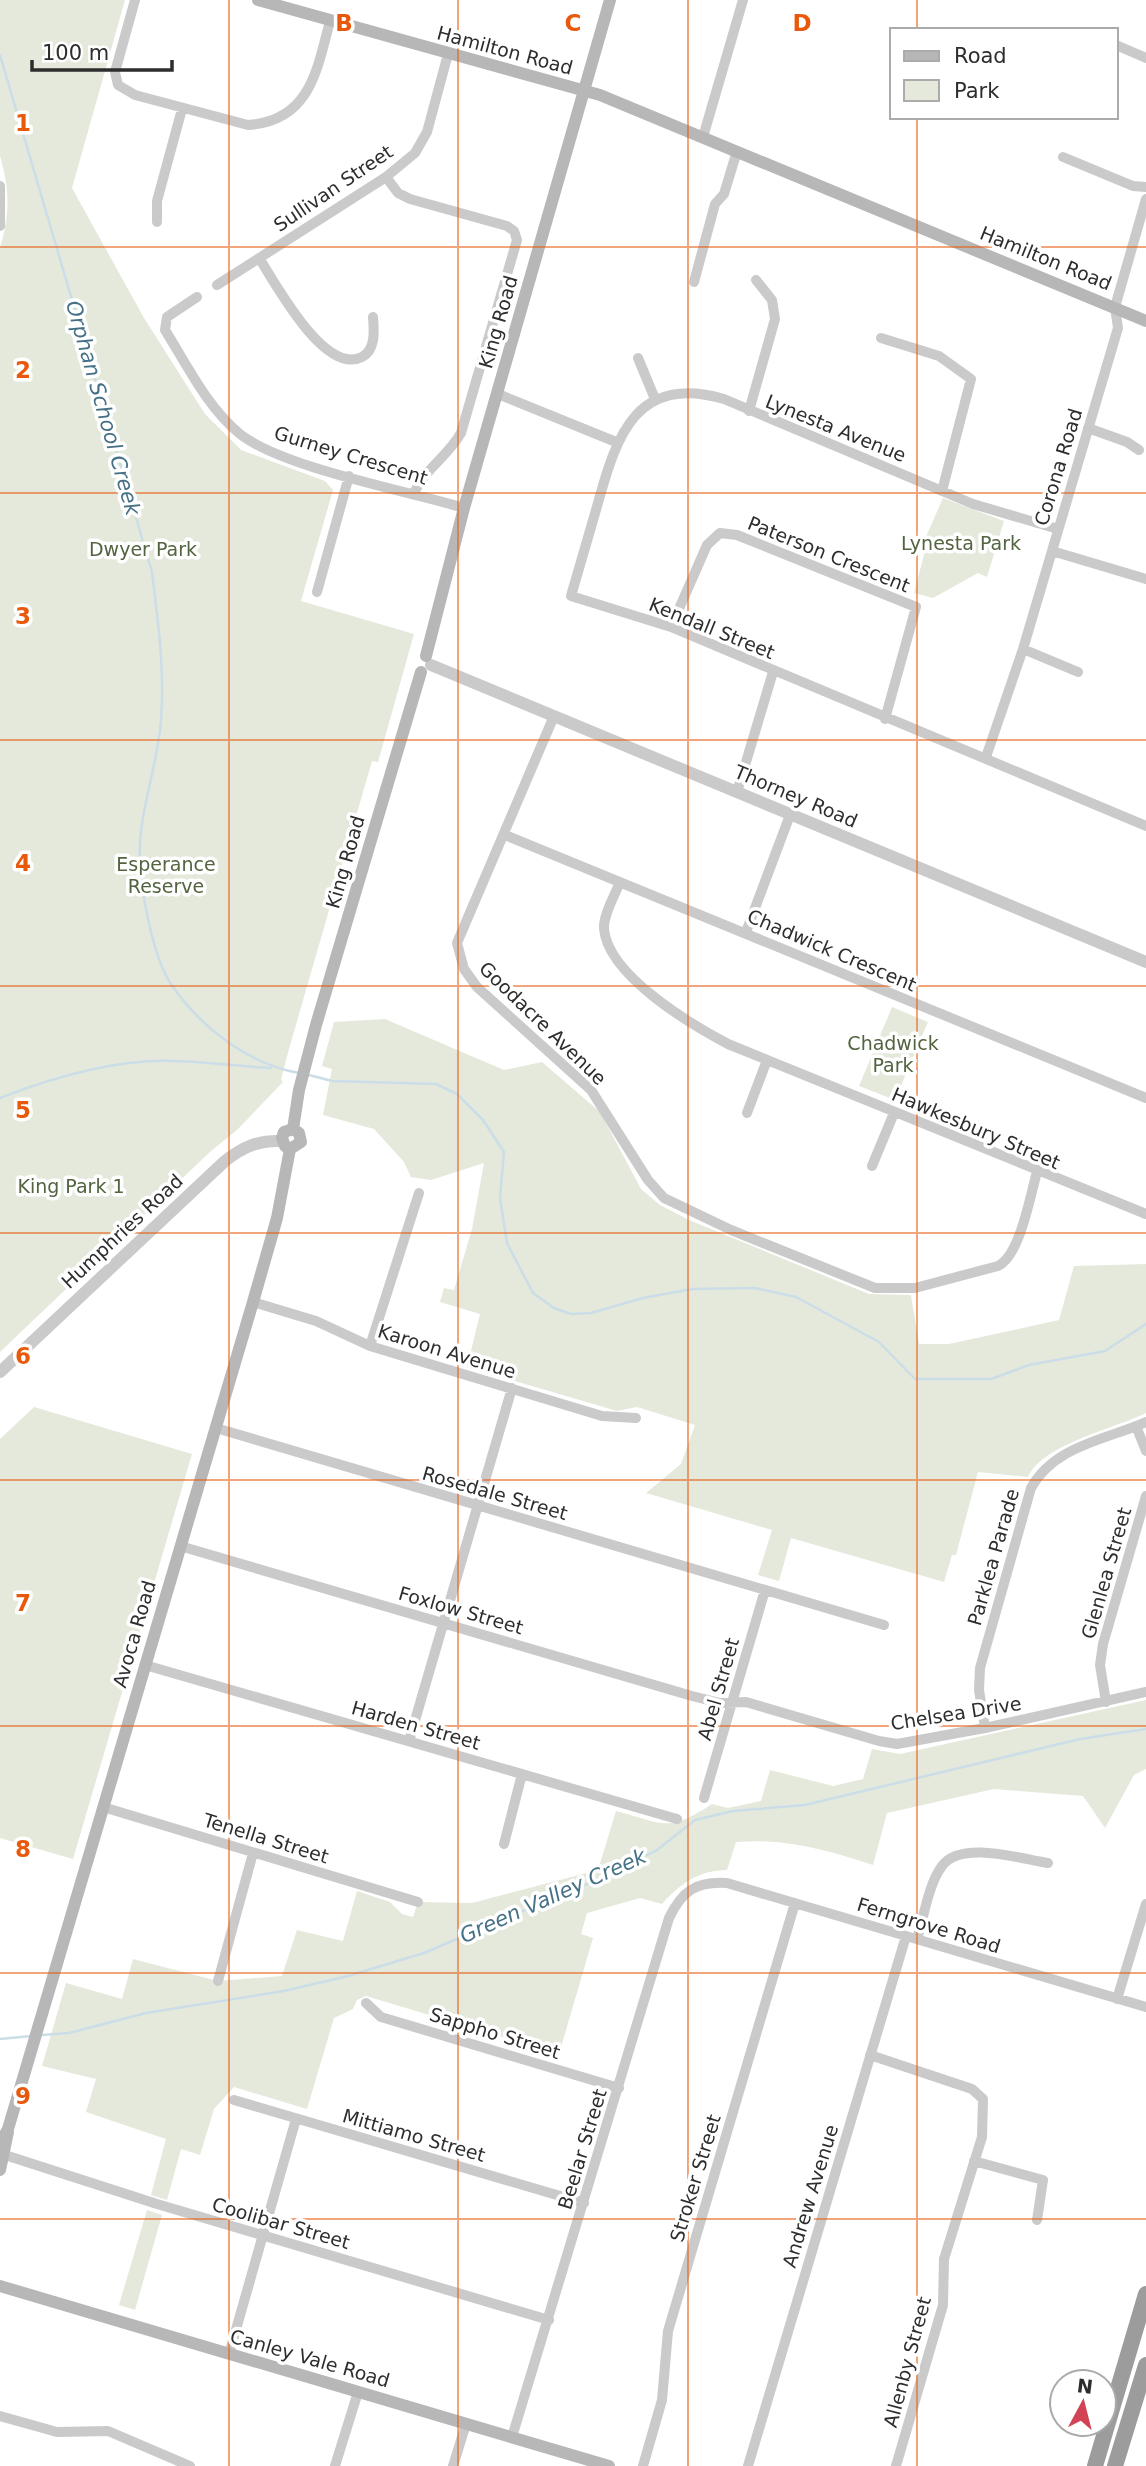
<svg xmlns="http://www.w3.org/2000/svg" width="1146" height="2466" viewBox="0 0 1146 2466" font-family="'DejaVu Sans',sans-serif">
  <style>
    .green { fill: #e4e9dc }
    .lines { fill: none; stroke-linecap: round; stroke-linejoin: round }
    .stream { stroke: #cbdde7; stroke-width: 2.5 }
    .minor { stroke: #cacaca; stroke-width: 10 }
    .tertiary { stroke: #cacaca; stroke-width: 12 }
    .secondary { stroke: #b7b7b7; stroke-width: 12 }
    .trunk { stroke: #9c9c9c; stroke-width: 16 }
    .grid { fill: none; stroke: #e8590c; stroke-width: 2; stroke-opacity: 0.55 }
    .labels { text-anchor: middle; stroke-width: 7; stroke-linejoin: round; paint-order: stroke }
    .street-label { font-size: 19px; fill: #2d2d2d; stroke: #fff }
    .park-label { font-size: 19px; fill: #526440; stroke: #fff }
    .water-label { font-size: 21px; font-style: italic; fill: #457086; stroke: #fff }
    .grid-label { font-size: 23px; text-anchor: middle; font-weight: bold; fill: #e8590c; stroke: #fff; stroke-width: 7; stroke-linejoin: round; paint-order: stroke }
  </style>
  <rect width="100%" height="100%" fill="#fff"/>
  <path class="green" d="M0,0h125l-53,188 72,130 61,96 36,36 84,31 8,9 -32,111 113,33 -36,128 -6,-1 -83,288 -8,31 2,2 -46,48 -26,21 -211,201v-1104c10,-35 10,-57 0,-92z
    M943,498l61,23 -17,56 -9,-4 -45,25 -19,-5 11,-42 -4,-3z
    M892,1007l36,15 -33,78 -36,-14z
    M385,1019l119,51 38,-8 58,50 41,77 19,16 29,15 180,74 42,1 8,49h30l110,-24 15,-54 72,-2v149c-32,16 -103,31 -118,64l-50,-5 -22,83h-4l-8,27 -153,-44 -12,43 -21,-6 14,-45 -126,-37 35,-29 14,-39 -58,-18 -20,4 -150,-44 13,-53 -40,-12 4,-14 10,2 18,-61 12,-66 -53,17 -20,-3 -7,-15 -30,-33 -51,-14 9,-46 -10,-3 12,-44z
    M34,1407l158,47 -119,405 -73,-21v-399z
    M1146,1700v69l-12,6 -29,53 -22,-32 -89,-7 -107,24 -14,52c-46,-15 -88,-27 -137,-23l-9,28c-28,0 -47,14 -65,34l-22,-6 -53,15 -6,21 12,4 -34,116 -193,-58 -9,4 -4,9 -19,9 -27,91 -73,-22 -20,22 -14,46 -19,-6 -14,51 -16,-5 15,-56 -80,-27 10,-33 -54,-13 24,-83 56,16 11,-40 85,22 64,-5 15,-46 46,11 14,-50 33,11 12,12 11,3 5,-15 54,1 126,-33 18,-59c49,13 51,22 96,-7l16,4 33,-7 9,-31 63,16 30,-7 9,-30 28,5z
    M147,2210l15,5 -27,95 -16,-5z"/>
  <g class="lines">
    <path class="stream" d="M0,55l152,517c6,50 13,99 9,148 -3,46 -24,96 -21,142 2,34 13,95 31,122 29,43 77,80 128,89
      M309,1075l23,6 104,3 21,10 26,26 21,32 -4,46 7,45 26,50 21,15 17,6 20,-1 52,-15 49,-9 63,-1 41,9 83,45 36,37h76l38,-14 76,-14 41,-27
      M0,1098c54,-21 115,-39 174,-37 32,1 65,5 97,7
      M42,2035l27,-2 77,-20 138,-22 64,-15 76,-23 182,-77 51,-26 38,-30 38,-9 72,-6 275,-66 66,-10
      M0,2039l31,-3"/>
    <path class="minor" d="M135,0l-20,72 3,13 17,10 113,30c62,-4 69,-55 82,-104
      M1116,45l30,13
      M703,137l40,-137
      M1063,157l70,29 13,1
      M386,177l12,16 12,6 97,27 7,5 3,9 -56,193c-13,23 -36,36 -47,60
      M0,186v40
      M157,222v-21l25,-92
      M259,258c16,24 65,118 103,99 14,-7 12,-27 11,-40
      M694,282l21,-78 9,-10 13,-43
      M217,285l169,-108 29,-24 12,-21 21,-78
      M197,297l-30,20 -2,13c22,35 42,77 75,104 43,34 168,57 224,74
      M881,338l58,18 32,23 -29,112
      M638,358l17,41
      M498,394l118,48
      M749,411l26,-92 -3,-19 -16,-20
      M1088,428l39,14 12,8
      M1058,529l-85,-25 -249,-105c-87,-25 -107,35 -126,104 -9,31 -18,62 -27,93l100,31 475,199
      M1052,551l94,28
      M317,592l32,-116
      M671,627l36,-82 13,-12 17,2 179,72 -31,112
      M1023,649l55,23
      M554,716l-97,227 7,26 13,18 114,103 57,90 16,18 67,32 144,58h40l83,-22c22,-10 32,-70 39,-94
      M986,757l37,-108 95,-321 -3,-21 31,-108
      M737,792l36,-120
      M505,835l641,263
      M620,882c-5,13 -17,33 -16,47 4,46 86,95 124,115l418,170
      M746,932l44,-117
      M747,1113l20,-53
      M872,1166l22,-53
      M253,1302l63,19 54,25 232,70 34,2
      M370,1346l49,-153
      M1136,1426l10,25
      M216,1428l668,197
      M180,1546l512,150 28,7 26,-1 133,39 18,3 88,-16 161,-36
      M145,1665l532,154
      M1106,1702l-6,-37 3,-21 43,-148
      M985,1728l-6,-38 1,-22 51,-180c23,-42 74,-48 115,-66
      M409,1741l103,-353
      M704,1798l61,-208
      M103,1807l315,95
      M504,1844l18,-70
      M917,1939c7,-22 11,-54 25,-73 19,-26 79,-7 106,-3
      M218,1981l35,-128
      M1117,1999l29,-95
      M366,2003l15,14 238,71
      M870,2055l102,34 11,10 -1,38 -38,122 -1,46 -47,161
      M234,2100l350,103
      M5,2155l152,49 392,116
      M974,2161l69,19 -6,40
      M229,2354l67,-235
      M0,2416l57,16 51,-1 82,35
      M512,2437l157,-519c13,-27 27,-37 58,-35l419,124
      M335,2466l23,-74
      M453,2466l13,-42
      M643,2466l19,-66 6,-69 127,-428
      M748,2466l158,-530"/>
    <path class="tertiary" d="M431,665l715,297
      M0,1372l225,-211c18,-14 33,-21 57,-20"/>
    <path class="secondary" d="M258,0l342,95 546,226
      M426,656l38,-148 146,-508
      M293,1129l6,-39 17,-65 105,-353
      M290,1149l-5,-3 -3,-8 2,-6 9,-3
      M290,1149l11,-7 -2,-9 -6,-4
      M0,2143l8,-14 245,-827 24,-84 13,-69
      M0,2170l8,-38
      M0,2286l609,180"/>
    <path class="trunk" d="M1095,2466l51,-172
      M1115,2466l31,-101"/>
  </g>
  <path class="grid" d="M229,0v2466M458,0v2466M688,0v2466M917,0v30M917,117v2349M0,247h1146M0,493h1146M0,740h1146M0,986h1146M0,1233h1146M0,1480h1146M0,1726h1146M0,1973h1146M0,2219h1146"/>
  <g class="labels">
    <g class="street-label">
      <text transform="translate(505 50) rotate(15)" y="7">Hamilton Road</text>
      <text transform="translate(333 188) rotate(-34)" y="7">Sullivan Street</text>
      <text transform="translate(1046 258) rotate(22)" y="7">Hamilton Road</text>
      <text transform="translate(498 322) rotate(-74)" y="7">King Road</text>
      <text transform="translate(836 428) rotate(22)" y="7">Lynesta Avenue</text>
      <text transform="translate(351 455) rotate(17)" y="7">Gurney Crescent</text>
      <text transform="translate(1058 467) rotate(-73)" y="7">Corona Road</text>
      <text transform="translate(829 554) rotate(22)" y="7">Paterson Crescent</text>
      <text transform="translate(712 628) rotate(22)" y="7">Kendall Street</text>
      <text transform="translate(796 796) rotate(23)" y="7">Thorney Road</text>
      <text transform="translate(345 862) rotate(-74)" y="7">King Road</text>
      <text transform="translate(832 950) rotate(23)" y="7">Chadwick Crescent</text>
      <text transform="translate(543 1023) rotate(44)" y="7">Goodacre Avenue</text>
      <text transform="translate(976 1128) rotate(23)" y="7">Hawkesbury Street</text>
      <text transform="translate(122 1231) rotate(-43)" y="7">Humphries Road</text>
      <text transform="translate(447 1351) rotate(17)" y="7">Karoon Avenue</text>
      <text transform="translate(495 1493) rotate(16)" y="7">Rosedale Street</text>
      <text transform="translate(993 1557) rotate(-74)" y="7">Parklea Parade</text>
      <text transform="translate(1106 1573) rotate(-74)" y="7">Glenlea Street</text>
      <text transform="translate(461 1610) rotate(16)" y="7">Foxlow Street</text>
      <text transform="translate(134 1634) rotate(-74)" y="7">Avoca Road</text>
      <text transform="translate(718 1689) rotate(-74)" y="7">Abel Street</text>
      <text transform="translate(956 1713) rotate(-9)" y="7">Chelsea Drive</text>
      <text transform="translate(416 1725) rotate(16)" y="7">Harden Street</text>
      <text transform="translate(266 1838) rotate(17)" y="7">Tenella Street</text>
      <text transform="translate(929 1925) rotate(17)" y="7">Ferngrove Road</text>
      <text transform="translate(495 2033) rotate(17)" y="7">Sappho Street</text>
      <text transform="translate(414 2135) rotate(16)" y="7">Mittiamo Street</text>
      <text transform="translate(582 2149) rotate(-73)" y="7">Beelar Street</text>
      <text transform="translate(695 2178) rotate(-73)" y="7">Stroker Street</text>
      <text transform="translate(810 2196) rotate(-73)" y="7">Andrew Avenue</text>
      <text transform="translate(281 2223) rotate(16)" y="7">Coolibar Street</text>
      <text transform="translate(310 2358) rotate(16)" y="7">Canley Vale Road</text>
      <text transform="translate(907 2362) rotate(-75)" y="7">Allenby Street</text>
    </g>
    <g class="park-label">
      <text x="961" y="550">Lynesta Park</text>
      <text x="143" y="556">Dwyer Park</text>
      <text x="166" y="871">Esperance<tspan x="166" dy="22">Reserve</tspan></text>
      <text x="893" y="1050">Chadwick<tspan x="893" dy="22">Park</tspan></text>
      <text x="71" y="1193">King Park 1</text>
    </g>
    <g class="water-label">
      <text transform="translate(103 408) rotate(74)" y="7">Orphan School Creek</text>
      <text transform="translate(553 1896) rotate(-24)" y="7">Green Valley Creek</text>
    </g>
  </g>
  <g class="grid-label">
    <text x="344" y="31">B</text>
    <text x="573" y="31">C</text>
    <text x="802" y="31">D</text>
    <text x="23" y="131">1</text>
    <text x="23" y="378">2</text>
    <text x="23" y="624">3</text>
    <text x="23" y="871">4</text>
    <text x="23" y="1118">5</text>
    <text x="23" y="1364">6</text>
    <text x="23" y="1611">7</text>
    <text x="23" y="1857">8</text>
    <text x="23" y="2104">9</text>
  </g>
  <rect x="890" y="28" width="228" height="91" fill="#ffffff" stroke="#ababab" stroke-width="2"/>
  <rect x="904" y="51" width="35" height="10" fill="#b7b7b7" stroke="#ababab" stroke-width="2"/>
  <text x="954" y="63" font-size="21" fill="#2d2d2d">Road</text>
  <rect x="904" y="80" width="35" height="21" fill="#e4e9dc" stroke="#ababab" stroke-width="2"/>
  <text x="954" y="98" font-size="21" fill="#2d2d2d">Park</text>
  <g transform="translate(1083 2403) rotate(7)"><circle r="33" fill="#ffffff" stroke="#ababab" stroke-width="2"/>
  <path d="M0-5L12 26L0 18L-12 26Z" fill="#d14355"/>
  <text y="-10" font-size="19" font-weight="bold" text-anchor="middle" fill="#2d2d2d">N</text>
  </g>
  <path d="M32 60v10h140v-10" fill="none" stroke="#2d2d2d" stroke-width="3.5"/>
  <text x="42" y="60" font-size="21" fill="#2d2d2d" stroke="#ffffff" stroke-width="5" paint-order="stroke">100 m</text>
</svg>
